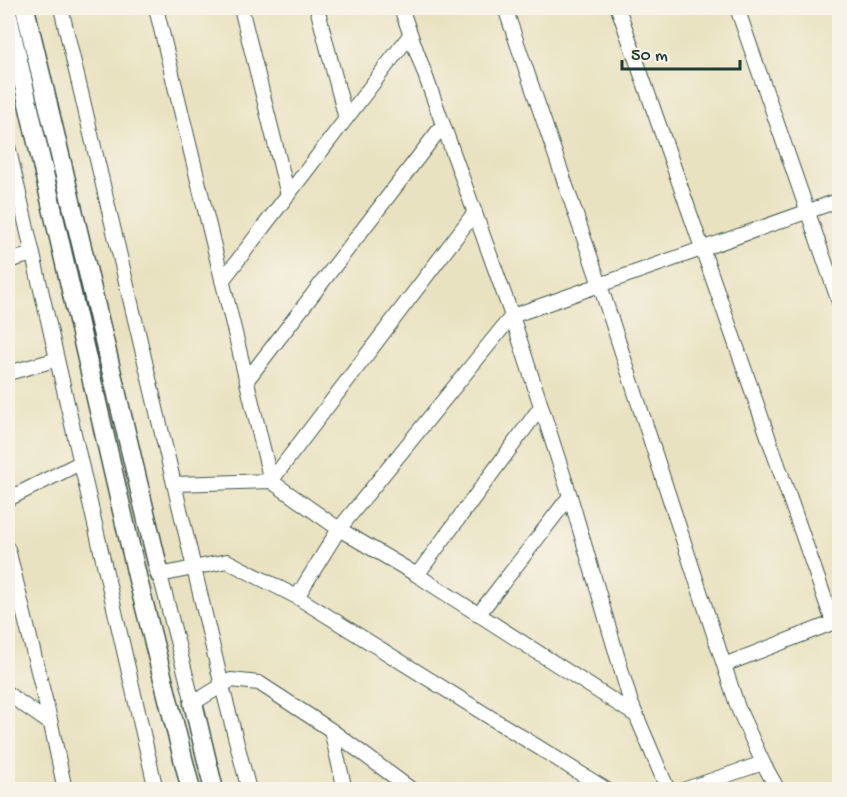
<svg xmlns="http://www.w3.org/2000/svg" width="847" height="797" viewBox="0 0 847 797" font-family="'Gochi Hand',sans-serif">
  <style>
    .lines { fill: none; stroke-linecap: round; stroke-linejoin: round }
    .minor-casing { stroke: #3d5649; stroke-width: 16 }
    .tertiary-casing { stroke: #3d5649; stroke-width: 21 }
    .minor { stroke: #fff; stroke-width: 14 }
    .tertiary { stroke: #fff; stroke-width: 18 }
  </style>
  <rect width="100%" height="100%" fill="#f7f3e8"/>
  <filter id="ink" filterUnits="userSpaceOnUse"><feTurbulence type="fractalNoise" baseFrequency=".0167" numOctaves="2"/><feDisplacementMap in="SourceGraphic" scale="12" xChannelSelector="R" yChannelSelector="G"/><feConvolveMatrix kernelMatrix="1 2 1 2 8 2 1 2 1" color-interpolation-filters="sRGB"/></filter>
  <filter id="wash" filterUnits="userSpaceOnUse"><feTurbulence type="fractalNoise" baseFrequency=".008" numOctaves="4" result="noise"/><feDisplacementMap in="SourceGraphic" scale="24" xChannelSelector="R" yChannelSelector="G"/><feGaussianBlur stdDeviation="1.35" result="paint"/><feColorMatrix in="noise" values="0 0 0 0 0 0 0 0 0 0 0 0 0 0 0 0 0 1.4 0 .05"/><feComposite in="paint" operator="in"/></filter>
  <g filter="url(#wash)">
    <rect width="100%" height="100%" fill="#e9e2c0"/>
  </g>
  <g filter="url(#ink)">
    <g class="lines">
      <defs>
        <path id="minor" d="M61,8l161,678 27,104
          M156,8l115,473 204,-269
          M241,8l47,187
          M317,8l29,111
          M401,8l111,308 58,180 61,207 37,87
          M505,8l95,277 138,423 25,55 15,27
          M618,8l215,614
          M737,8l103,297
          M8,146l148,644
          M8,261l25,-7
          M222,281l188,-246
          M8,373l47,-13
          M247,380l196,-255
          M175,484l96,-3 68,48 173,-213 328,-116
          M8,499l72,-36
          M8,549l43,175
          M417,575l123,-167
          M297,597l-70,-36 -67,14 33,128 38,-23 28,3 72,47 81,60
          M478,615l92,-119
          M724,665l116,-45
          M8,694l43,30 14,66
          M331,730l14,60
          M607,790l-310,-193 42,-68 78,46 220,141
          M683,790l80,-27"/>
        <path id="tertiary" d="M25,8l135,567
          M8,17l130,563 53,210
          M193,703l21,87"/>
      </defs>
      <use href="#minor" class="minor-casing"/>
      <use href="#tertiary" class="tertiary-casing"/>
      <use href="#minor" class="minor"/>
      <use href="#tertiary" class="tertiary"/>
    </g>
  </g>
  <rect width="847" height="797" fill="none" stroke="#f7f3e8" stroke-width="30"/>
  <path d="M622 60v9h118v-9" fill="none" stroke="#1f3d34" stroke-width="3"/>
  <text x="631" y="60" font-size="18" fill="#1f3d34" stroke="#f7f3e8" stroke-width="4.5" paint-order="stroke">50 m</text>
</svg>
